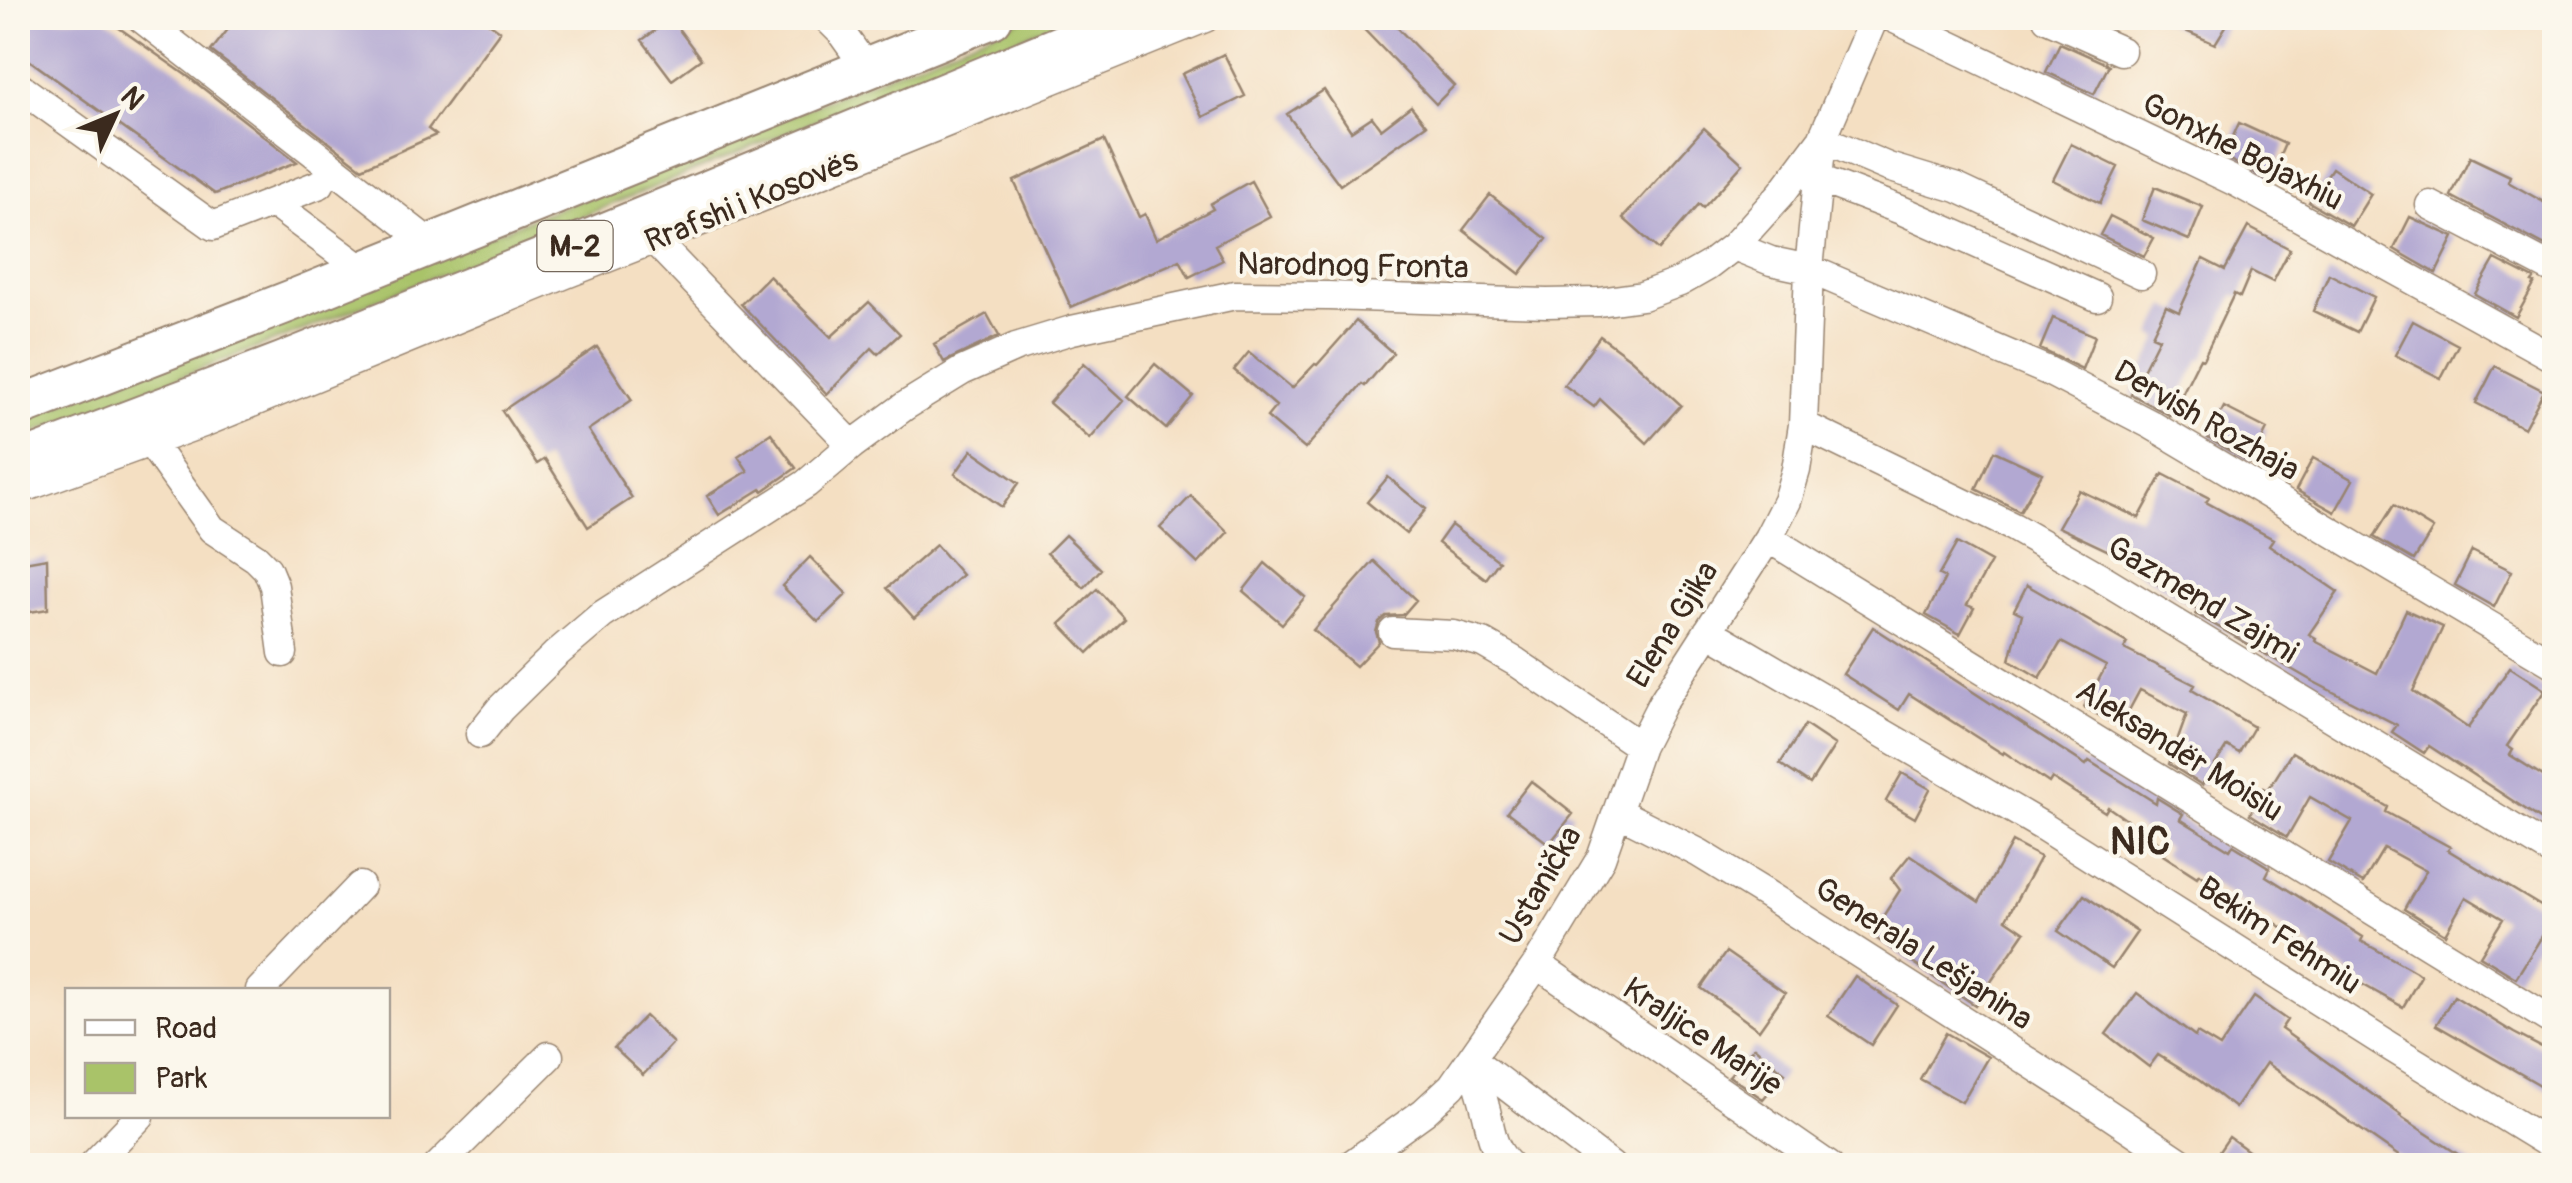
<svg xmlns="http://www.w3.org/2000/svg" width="2572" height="1183" viewBox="0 0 2572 1183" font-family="Pangolin,sans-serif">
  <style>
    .green { fill: #a9c369; stroke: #727644; stroke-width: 2.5 }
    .building { fill: #b2a8d2 }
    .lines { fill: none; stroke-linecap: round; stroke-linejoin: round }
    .minor-casing { stroke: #988470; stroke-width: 31 }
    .highway-casing { stroke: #988470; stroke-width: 44 }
    .minor { stroke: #fff; stroke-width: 28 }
    .highway { stroke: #fff; stroke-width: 40 }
    .labels { text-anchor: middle; stroke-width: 8; stroke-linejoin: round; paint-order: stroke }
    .shield { fill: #fbf7ec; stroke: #75685c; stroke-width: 2.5 }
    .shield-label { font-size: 30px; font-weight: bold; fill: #3b2a1e }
    .street-label { font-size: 32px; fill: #3b2a1e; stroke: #fbf7ec }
    .quarter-label { font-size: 38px; font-weight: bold; fill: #3b2a1e; stroke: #fbf7ec }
  </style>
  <rect width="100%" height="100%" fill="#fbf7ec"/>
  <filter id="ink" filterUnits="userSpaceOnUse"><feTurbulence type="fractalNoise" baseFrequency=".01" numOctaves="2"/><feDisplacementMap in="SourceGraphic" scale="20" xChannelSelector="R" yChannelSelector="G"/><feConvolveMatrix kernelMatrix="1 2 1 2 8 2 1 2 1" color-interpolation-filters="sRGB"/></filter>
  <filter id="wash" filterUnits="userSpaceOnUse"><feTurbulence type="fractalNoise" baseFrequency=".0048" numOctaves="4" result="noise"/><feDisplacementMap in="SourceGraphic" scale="40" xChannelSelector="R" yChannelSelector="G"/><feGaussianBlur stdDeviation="2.25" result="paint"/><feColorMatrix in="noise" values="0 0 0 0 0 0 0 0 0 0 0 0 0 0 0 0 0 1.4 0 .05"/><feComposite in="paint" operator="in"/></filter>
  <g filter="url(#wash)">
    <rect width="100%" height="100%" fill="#f4dfc2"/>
    <path class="green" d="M1025,18h44l-763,311 -288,110v-19l655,-257z"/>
    <g id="blocks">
      <path class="building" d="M18,18h87l85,60 107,84 -82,32 -197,-142z
        M237,18h245l18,13 -72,98 8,6 -74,33 -151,-117z
        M1353,18h35l66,68 -18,18z
        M2156,18h75l-16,26z
        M671,19l30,40 -29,21 -30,-40z
        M2060,43l49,22 -15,29 -48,-22z
        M1224,54l21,42 -42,21 -21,-43z
        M1324,90l27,41 21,-14 9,12 30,-23 15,19 -86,60 -53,-71z
        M2239,123l46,21 -16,36 -45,-23z
        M1704,128l39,36 -40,44 -4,-4 -40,46 -36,-32z
        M1104,140l35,77 6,-3 11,25 57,-30 -3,-5 41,-23 19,35 -55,29 8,15 -34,17 -9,-17 -109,47 -57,-126z
        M2071,144l47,23 -18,36 -47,-23z
        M2470,157l40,19 -2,6 46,26v35l-3,6 -100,-53z
        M2332,168l39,26 -20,32 -42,-24z
        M2155,187l48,20 -14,33 -47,-20z
        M1490,195l57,44 -27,35 -57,-44z
        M2110,216l44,22 -10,18 -44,-21z
        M2410,217l44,20 -18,36 -42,-24z
        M2248,227l42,22 -17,33 -22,-11 -11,26 -6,-3 -31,65 -3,-1 -29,58 -40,-22 28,-56 -7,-3 14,-29 13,6 24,-53 22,11z
        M2495,259l39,20 -2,3 3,1 -19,34 -41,-23z
        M2329,274l45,23 -17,35 -44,-21z
        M769,276l62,61 38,-35 31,32 -22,20 -6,-6 -45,46 -86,-90z
        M987,314l12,22 -55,26 -10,-18z
        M2053,318l42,18 -13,33 -42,-20z
        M1356,321l37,32 -28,33 -3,-2 -57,65 -38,-32 9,-11 -42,-36 15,-18 43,36 23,-24 2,1z
        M2413,321l45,24 -17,33 -46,-23z
        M1600,336l31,23 50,46 -34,38 -47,-44 -6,8 -30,-22z
        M597,347l35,53 -44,30 44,68 -44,29 -43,-68 -8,5 -35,-53z
        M1084,363l40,37 -34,39 -41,-36z
        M1155,364l38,32 -27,33 -38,-33z
        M2495,366l49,25 -20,37 -48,-25z
        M2224,407l43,22 -17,34 -42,-25z
        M771,433l25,35 -33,23 -2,-2 -42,26 -12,-19 41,-25 -10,-15z
        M972,450l47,33 -17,24 -47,-33z
        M1994,451l48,22 -22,38 -44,-22z
        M2313,458l40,22 -18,32 -39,-22z
        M2163,474l46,24 -3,4 67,37 -4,6 69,47 -29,42 7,4 -1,3 62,32 29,-63 37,17 -30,64 55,37 42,-61 35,23 -38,56 6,4 -3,5 44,28v45l-125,-82 -5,7 -32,-21 5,-7 -85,-44 -116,-67 3,-4 -73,-46 2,-4 -70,-33 21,-37 60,28z
        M1388,477l38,32 -20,25 -39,-32z
        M1191,496l37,36 -30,32 -38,-36z
        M2394,505l39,24 -19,31 -40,-23z
        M1451,525l48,36 -13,18 -48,-36z
        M1065,535l36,34 -17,19 -37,-35z
        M1957,543l34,19 -24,43 7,3 -14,26 -34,-19 19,-37 -6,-3z
        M936,545l26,30 -48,43 -27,-30z
        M2472,551l40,20 -18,36 -39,-22z
        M810,557l37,37 -29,28 -36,-36z
        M47,558l1,51 -30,5v-51z
        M1374,561l42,39 -13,15 -17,1 -7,6 -3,10 3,10 -23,24 -43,-36z
        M1265,563l40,34 -23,27 -39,-33z
        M2027,585l100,58 -3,6 71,36 -3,5 62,37 -15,26 -12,-7 -25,39 -33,-21 18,-50 -47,-24 -20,37 -36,-20 22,-41 -45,-24 -21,36 -30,-18 12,-46 -8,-4z
        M1097,589l27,29 -36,35 -28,-29z
        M1873,627l213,138 3,-4 67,42 1,-5 26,16 -3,5 50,31 3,-5 37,23 -4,8 97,61 -2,4 55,31 5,4 -18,31 -43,-24 2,-2 -51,-32 1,-2 -65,-43 -2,2 -46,-32 -2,3 -34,-22 4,-7 -59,-41 -3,5 -53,-34 -3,5 -45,-31 -1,2 -94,-60 -10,16 -56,-36z
        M1805,725l30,20 -25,39 -30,-20z
        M2292,752l96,55 -2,5 64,35 -2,3 106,64v3l-38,61 -36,-22 23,-37 -37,-22 -21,37 -41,-25 22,-38 -42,-23 -21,35 -35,-21 24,-41 -42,-24 -23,40 -37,-23 14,-26 4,2z
        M1902,773l28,16 -15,29 -29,-17z
        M1531,781l42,33 -24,30 -42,-32z
        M2012,842l28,15 -34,62 19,13 -50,73 -104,-70 29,-45 -9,-12 19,-23 69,47z
        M2084,895l53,37 -25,36 -54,-37z
        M1726,952l59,41 -26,37 -58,-42z
        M1855,976l42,29 -26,40 -43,-29z
        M2137,993l58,44 2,-4 23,14 34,-50 33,23 -6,9 120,86 -1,1 76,50h-63l-147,-103 -31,45 -35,-27 -42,-26 -9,12 -43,-33z
        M2454,996l60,37 40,21v39l-118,-68z
        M645,1016l28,27 -30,32 -29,-27z
        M1946,1033l42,24 -26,45 -42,-23z
        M1754,1047l31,26 -22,26 -34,-23z
        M2229,1137l40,29h-60z"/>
    </g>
  </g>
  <g filter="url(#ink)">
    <use href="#blocks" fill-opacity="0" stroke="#988470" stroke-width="2.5"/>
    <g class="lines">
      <defs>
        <path id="minor" d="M141,18l290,226
          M827,18l13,13 27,38
          M1893,18l343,164 318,176
          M2047,18l74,33
          M18,86l195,140 107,-42
          M1819,179l82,31 196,87
          M273,203l91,68
          M2430,205l124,65
          M653,239l199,206
          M1734,246l37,15 38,8 239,102 102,53 404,240
          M1803,425l210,102 87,50 454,276
          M150,442l62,87 44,29 11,11 7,17 9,67
          M18,490l185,-67 363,-149 184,-72 455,-184
          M1768,538l786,484
          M1708,631l334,195 347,220 165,101
          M1393,632l61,3 29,8 33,19 124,84
          M480,734l20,-25 55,-54 47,-40 204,-131 46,-39 53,-39 57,-35 54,-24 56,-17 163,-35 93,1 219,7 52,-1 43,-6 38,-14 28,-16 26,-20 47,-52 41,-55 66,28 69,21 184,86
          M1618,812l81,41 67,41 314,201 106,71
          M1537,964l292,202
          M260,990l100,-104
          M92,1166l48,-50
          M438,1166l111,-110
          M1349,1166l75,-54 28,-26 85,-122 64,-106 39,-112 22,-43 106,-165 19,-37 9,-31 7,-45 6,-156 13,-130 52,-121
          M1510,1166c-20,-20 -18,-35 -25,-59 -4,-16 -9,-32 -14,-48l140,107"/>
        <path id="highway" d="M18,407l275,-107 699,-282
          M18,463l264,-100 275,-110 571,-235"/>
      </defs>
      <use href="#minor" class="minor-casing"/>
      <use href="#highway" class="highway-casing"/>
      <use href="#minor" class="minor"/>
      <use href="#highway" class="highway"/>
    </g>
  </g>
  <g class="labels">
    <rect class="shield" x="537.5" y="221" width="75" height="50" rx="8"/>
    <g class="shield-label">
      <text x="575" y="256">M-2</text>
    </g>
    <g class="street-label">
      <text transform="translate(2243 151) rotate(27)" y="11">Gonxhe Bojaxhiu</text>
      <text transform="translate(751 200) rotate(-22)" y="11">Rrafshi i Kosovës</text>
      <text transform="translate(1353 265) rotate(1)" y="11">Narodnog Fronta</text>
      <text transform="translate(2207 420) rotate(30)" y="11">Dervish Rozhaja</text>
      <text transform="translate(2203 599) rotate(31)" y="11">Gazmend Zajmi</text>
      <text transform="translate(1672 624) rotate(-58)" y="11">Elena Gjika</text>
      <text transform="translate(2180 750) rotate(32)" y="11">Aleksandër Moisiu</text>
      <text transform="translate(1540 885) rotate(-60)" y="11">Ustanička</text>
      <text transform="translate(2280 935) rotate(33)" y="11">Bekim Fehmiu</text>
      <text transform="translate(1924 953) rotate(33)" y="11">Generala Lešjanina</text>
      <text transform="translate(1703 1036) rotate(34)" y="11">Kraljice Marije</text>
    </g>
    <g class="quarter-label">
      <text x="2140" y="854">NIC</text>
    </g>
  </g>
  <rect width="2572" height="1183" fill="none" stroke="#fbf7ec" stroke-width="60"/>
  <rect x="65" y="988" width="325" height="130" fill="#fbf7ec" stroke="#aea59a" stroke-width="2.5"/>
  <rect x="85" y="1020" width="50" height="15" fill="#ffffff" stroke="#aea59a" stroke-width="2.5"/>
  <text x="155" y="1038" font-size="30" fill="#3b2a1e">Road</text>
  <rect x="85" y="1063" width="50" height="30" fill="#a9c369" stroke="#aea59a" stroke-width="2.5"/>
  <text x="155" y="1088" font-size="30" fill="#3b2a1e">Park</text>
  <g transform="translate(115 115) rotate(46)" stroke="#fbf7ec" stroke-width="8" paint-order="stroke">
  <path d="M0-8L18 38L0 25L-18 38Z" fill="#3b2a1e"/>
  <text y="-15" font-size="28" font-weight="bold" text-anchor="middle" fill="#3b2a1e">N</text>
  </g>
</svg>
